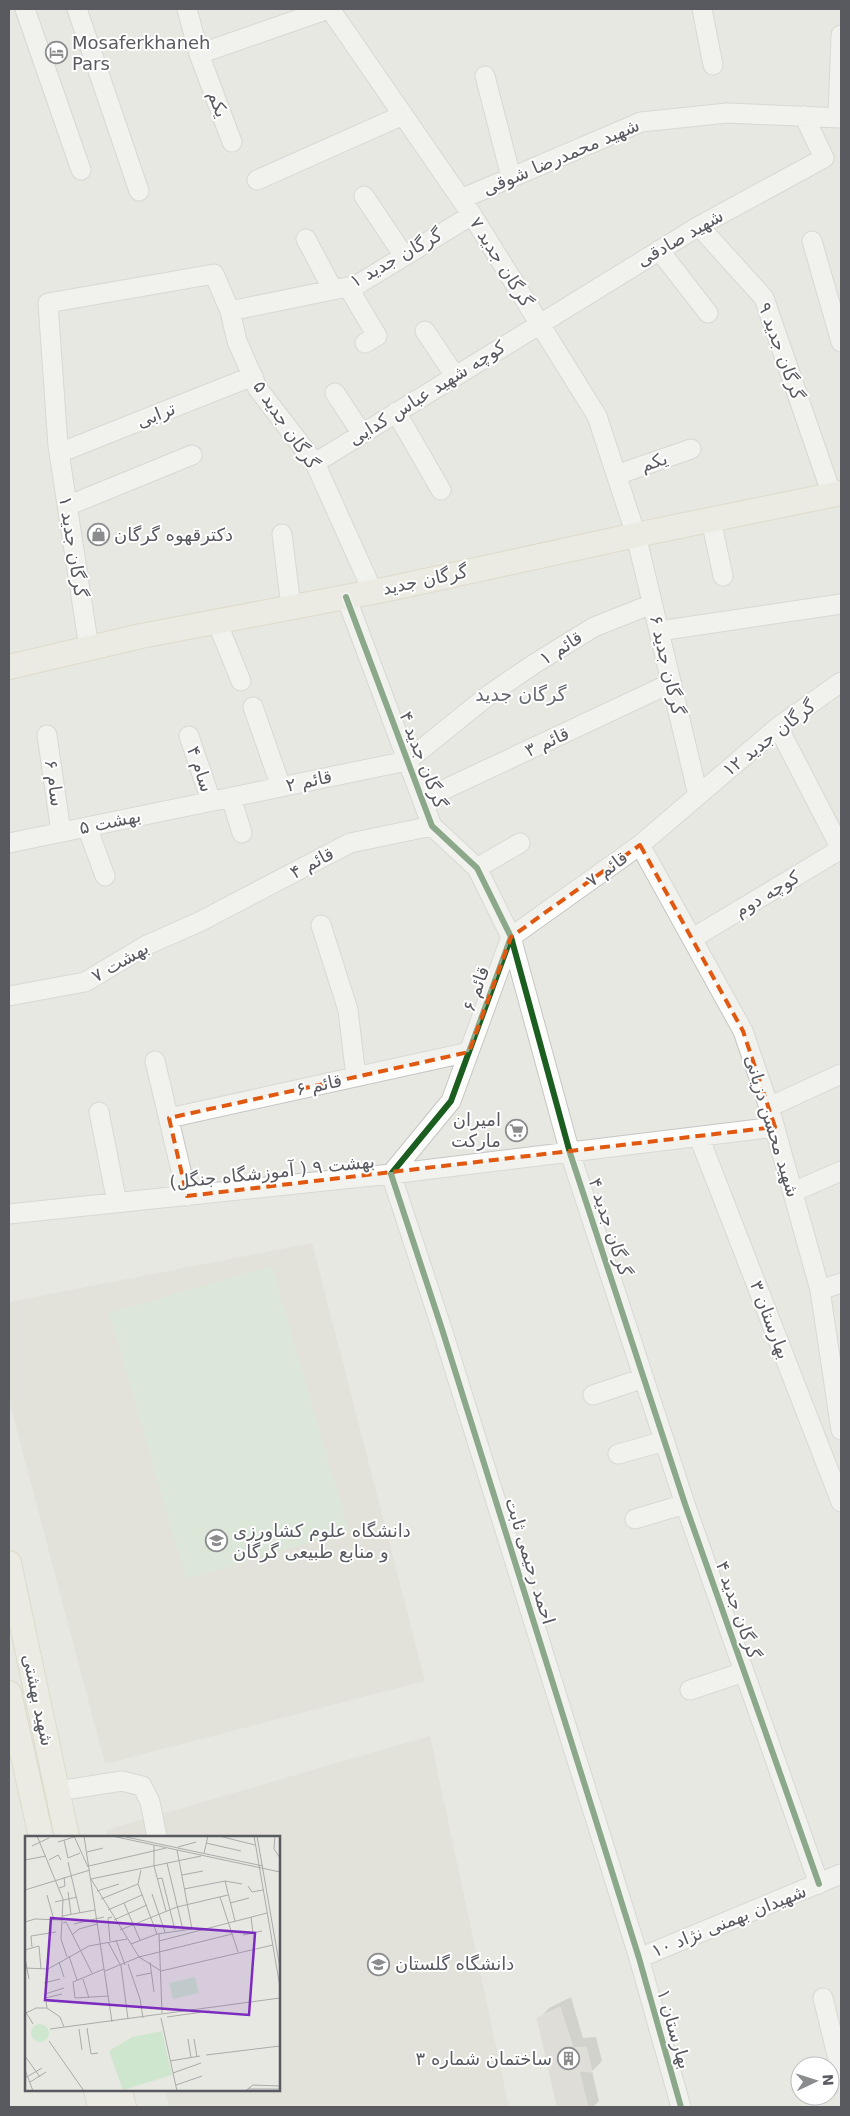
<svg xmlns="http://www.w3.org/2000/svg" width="850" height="2116" viewBox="0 0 850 2116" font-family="'DejaVu Sans','Noto Sans Arabic',sans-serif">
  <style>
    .education { fill: #dcdbd1 }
    .green { fill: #cee6ce }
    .shadow { fill: #0003 }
    .building { fill: #d2d1cd; stroke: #d8d6d1 }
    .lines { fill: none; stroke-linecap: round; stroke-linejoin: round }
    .minor-casing { stroke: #c5c6c4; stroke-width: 21 }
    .major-casing { stroke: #d1ccae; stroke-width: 26 }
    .minor { stroke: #fcfcfb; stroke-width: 19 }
    .major { stroke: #f1f0e5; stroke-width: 24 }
    .cycleway-casing { stroke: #fff; stroke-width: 9 }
    .cycleway { stroke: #1b5e20; stroke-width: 6 }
    .marked { fill: none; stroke: #e15910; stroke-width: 4; stroke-dasharray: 10 6; stroke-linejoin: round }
    .labels { text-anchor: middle; stroke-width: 4; stroke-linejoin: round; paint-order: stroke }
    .poi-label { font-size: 18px; fill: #585a60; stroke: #fff; text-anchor: start }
    .street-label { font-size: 18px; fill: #585a60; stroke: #fff }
    .neighbourhood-label { font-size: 19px; fill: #686c72; stroke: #fff }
    .inset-road { fill: none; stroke: #aaabaa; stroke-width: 1 }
    .view { fill: #7b2cbf; fill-opacity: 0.15; stroke: #7b2cbf; stroke-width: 2.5 }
    .inset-edge { fill: none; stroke: #585a60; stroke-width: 2.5 }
  </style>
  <rect width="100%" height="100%" fill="#e8e8e2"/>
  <path class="education" d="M312,1243l113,438 -320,83 -96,-364v-98z
    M430,1736l79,371h-340l-4,-17h114v-253h-171l-2,-7z"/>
  <path class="green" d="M272,1266l77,265 -163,48 -77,-266z"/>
  <path class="shadow" d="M571,1997l12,41 13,-1 6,24 -10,10 7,30 -6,6h-34l-20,-88 10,-11z"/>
  <path class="building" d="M560,2007l13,41 13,-1 6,25 -13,-1 9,36h-31l-20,-89z"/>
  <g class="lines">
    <defs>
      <path id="minor" d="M25,9l56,161
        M77,9l62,182
        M187,9l12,45 33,88
        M330,9l142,206 125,201 39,119 62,260
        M702,9l11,56
        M199,54l129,-45
        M485,76l26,101
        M838,118l3,-83
        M257,180l146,-65
        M364,196l40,60
        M461,199l180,-77 86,-9 114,5
        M699,226l65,72 68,197
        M306,239l27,51
        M812,241l29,101
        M659,250l49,63
        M348,287l29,49 -12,7
        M230,311l127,-26 115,-70
        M425,331l30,45
        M335,393l27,41
        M396,412l45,78
        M59,453l194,-77
        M315,463l384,-237 125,-68 -20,-42
        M616,475l75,-26
        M67,506l125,-51
        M711,520l12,56
        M282,534l9,73
        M346,597l86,229 45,42 34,69 59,216 115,351 134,380
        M217,622l24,59
        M659,631l182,-27
        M89,648l-31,-202 -10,-143 166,-29 16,37 7,30 21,48 57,74 58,129
        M253,707l28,80
        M778,727l63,122
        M47,735l14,97
        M189,736l22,65
        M231,797l11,36
        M422,800l249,-117
        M87,827l18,49
        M9,843l398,-82 83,-67 44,-30 60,-37 58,-23
        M640,845l103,186 26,76 51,183 21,140
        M477,868l43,-25
        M321,925l27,85 8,67
        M511,937l-60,164 -60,73 50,152 198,632 42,149
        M511,937l129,-92 138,-118 63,-45
        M693,938l148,-89
        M9,996l76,-14 62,-37 52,-23 151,-79 82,-17
        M155,1061l32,135
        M769,1107l72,-33
        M99,1112l18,91
        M169,1118l300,-66
        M699,1137l142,365
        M793,1192l48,-21
        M9,1214l382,-40 384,-47
        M820,1290l21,-7
        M593,1395l51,-17
        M618,1454l47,-13
        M635,1519l50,-15
        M690,1690l54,-18
        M57,1791l65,-10 20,5 8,16 7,35
        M639,1958l202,-84
        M823,1998l18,73"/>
      <path id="major" d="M9,667l132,-31 252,-48 243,-53 205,-42
        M9,1563l58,274
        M9,1693l32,144
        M96,2090l4,17
        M120,2090l4,17"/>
    </defs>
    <use href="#minor" class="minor-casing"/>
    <use href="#major" class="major-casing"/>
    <use href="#minor" class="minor"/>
    <use href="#major" class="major"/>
    <defs>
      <path id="cycleway" d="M346,597l86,229 45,42 34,69 59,216 115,351 134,380
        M511,937l-60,164 -60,73 50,152 198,632 42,149"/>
    </defs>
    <use href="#cycleway" class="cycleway-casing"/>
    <use href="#cycleway" class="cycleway"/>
  </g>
  <path d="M0 0H850V2116H0ZM640,845l103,186 32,96 -588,69 -18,-78 300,-66 42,-115z" fill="#e8e8e2" fill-opacity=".55" fill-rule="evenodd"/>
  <path class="marked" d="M640,845l103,186 32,96 -588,69 -18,-78 300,-66 42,-115z"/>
  <defs>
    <symbol id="hotel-ring" viewBox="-11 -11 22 22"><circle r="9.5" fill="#fff" stroke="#8a8c8e" stroke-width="1.5"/><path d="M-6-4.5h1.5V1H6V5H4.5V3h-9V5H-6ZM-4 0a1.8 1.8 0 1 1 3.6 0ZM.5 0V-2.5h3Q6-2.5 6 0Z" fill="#8a8c8e"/></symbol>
    <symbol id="shop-ring" viewBox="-11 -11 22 22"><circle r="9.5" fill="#fff" stroke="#8a8c8e" stroke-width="1.5"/><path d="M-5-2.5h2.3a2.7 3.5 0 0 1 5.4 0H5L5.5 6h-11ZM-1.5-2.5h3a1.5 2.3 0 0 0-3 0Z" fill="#8a8c8e"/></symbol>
    <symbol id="supermarket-ring" viewBox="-11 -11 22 22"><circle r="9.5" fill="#fff" stroke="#8a8c8e" stroke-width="1.5"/><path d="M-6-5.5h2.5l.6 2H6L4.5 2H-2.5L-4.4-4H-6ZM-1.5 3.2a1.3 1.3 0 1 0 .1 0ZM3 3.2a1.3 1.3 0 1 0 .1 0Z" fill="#8a8c8e"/></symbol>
    <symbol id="university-ring" viewBox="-11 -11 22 22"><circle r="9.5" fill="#fff" stroke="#8a8c8e" stroke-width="1.5"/><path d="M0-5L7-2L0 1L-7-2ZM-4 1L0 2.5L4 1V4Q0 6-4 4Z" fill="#8a8c8e"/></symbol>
    <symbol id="building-ring" viewBox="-11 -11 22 22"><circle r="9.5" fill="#fff" stroke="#8a8c8e" stroke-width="1.5"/><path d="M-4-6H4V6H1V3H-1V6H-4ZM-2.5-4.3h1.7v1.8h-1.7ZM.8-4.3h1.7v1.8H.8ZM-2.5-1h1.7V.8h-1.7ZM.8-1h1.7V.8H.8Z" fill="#8a8c8e"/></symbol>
  </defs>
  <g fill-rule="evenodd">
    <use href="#hotel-ring" x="44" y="40" width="25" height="25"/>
    <use href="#shop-ring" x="86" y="522" width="25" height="25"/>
    <use href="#supermarket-ring" x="504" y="1118" width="25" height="25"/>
    <use href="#university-ring" x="204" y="1528" width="25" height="25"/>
    <use href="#university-ring" x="366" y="1952" width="25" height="25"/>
    <use href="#building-ring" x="556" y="2046" width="25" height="25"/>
  </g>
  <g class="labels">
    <g class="poi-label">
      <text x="72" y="49">Mosaferkhaneh<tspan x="72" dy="21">Pars</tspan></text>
      <text x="114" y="541">دکترقهوه گرگان</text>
      <text x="501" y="1126" text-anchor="end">امیران<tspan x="501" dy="21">مارکت</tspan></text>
      <text x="233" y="1537">دانشگاه علوم کشاورزی<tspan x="233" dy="21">و منابع طبیعی گرگان</tspan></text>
      <text x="395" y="1970">دانشگاه گلستان</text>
      <text x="552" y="2065" text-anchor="end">ساختمان شماره ۳</text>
    </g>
    <g class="street-label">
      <text transform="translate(218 104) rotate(70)" y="6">یکم</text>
      <text transform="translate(561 157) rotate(-23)" y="6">شهید محمدرضا شوقی</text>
      <text transform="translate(680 238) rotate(-30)" y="6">شهید صادقی</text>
      <text transform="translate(396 258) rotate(-29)" y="6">گرگان جدید ۱</text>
      <text transform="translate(501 262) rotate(58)" y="6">گرگان جدید ۷</text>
      <text transform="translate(781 351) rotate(70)" y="6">گرگان جدید ۹</text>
      <text transform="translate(427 393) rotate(-32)" y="6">کوچه شهید عباس کدایی</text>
      <text transform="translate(156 415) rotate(-22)" y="6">ترابی</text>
      <text transform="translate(286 425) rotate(56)" y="6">گرگان جدید ۵</text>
      <text transform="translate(654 462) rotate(-19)" y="6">یکم</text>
      <text transform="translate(73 547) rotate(81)" y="6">گرگان جدید ۱</text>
      <text transform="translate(425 580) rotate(-12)" y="6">گرگان جدید</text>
      <text transform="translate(561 648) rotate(-32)" y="6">۱ قائم</text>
      <text transform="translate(667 665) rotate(77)" y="6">گرگان جدید ۶</text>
      <text transform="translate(769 738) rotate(-38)" y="6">گرگان جدید ۱۲</text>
      <text transform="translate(547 742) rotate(-25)" y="6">۳ قائم</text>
      <text transform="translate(423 760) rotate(69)" y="6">گرگان جدید ۴</text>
      <text transform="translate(200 769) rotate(71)" y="6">۴ سام</text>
      <text transform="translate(309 781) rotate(-12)" y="6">۲ قائم</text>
      <text transform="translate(54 783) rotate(82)" y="6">۶ سام</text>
      <text transform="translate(110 822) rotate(-12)" y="6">بهشت ۵</text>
      <text transform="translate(312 863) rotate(-28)" y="6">قائم ۴</text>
      <text transform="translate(607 869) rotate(-36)" y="6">۷ قائم</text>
      <text transform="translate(767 894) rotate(-31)" y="6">کوچه دوم</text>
      <text transform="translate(120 962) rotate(-30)" y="6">بهشت ۷</text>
      <text transform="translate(476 989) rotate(-70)" y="6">۶ قائم</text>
      <text transform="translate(319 1085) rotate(-12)" y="6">قائم ۶</text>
      <text transform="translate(772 1126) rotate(73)" y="6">شهید محسن دزیانی</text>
      <text transform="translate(272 1172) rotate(-6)" y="6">بهشت ۹ ( آموزشگاه جنگل)</text>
      <text transform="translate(610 1227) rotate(72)" y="6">گرگان جدید ۴</text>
      <text transform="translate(770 1320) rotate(69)" y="6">بهارستان ۳</text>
      <text transform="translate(530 1561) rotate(73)" y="6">احمد رحیمی ثابت</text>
      <text transform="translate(738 1610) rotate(71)" y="6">گرگان جدید ۴</text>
      <text transform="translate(38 1700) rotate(78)" y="6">شهید بهشتی</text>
      <text transform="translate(729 1921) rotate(-22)" y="6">۱۰ شهیدان بهمنی نژاد</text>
      <text transform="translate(674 2029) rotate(74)" y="6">۱ بهارستان</text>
    </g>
    <g class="neighbourhood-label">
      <text x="521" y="701">گرگان جدید</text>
    </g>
  </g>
  <g transform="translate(25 1836)">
    <rect width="255" height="255" fill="#e8e8e2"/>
    <path d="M170,141l4,16 -26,6 -4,-16zM6 197a9 9 0 1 1 18 0a9 9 0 1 1-18 0ZM137,195l10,44 -49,15 -14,-39 23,-14z" fill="#cee6ce"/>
    <path class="inset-road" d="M12,0l26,63 -2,40 6,18M49,0l14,31M59,0l28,186M87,0l168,36M194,0l36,9M229,0l26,151M232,0l23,132M250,0l-1,13 6,9M101,1l137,29M39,4l4,18 12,-5M33,6l16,-5M181,7l35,8M129,9v21l12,45M7,10l17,-8M153,11l18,-5M152,14l15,79M62,16l16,-4M179,17l4,-17M0,24l21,-4M24,24l9,-5 3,5M43,26l12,51M142,27l16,67M64,30l77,-18M116,34l-3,14 19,50M157,39l21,-4M132,43l5,-1 13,52M200,45l10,40M223,50l4,6 11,-2M34,52l6,-2 -1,-9M159,53l41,-8 17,3M0,54l65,-20M72,55l22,-7M43,56l3,22M127,58l13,38M22,59l7,25M195,61l18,55M76,63l37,-15M30,66l22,-5M99,67l16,37M205,67l19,-5M83,74l34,-15M37,80l33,-6M226,81l2,16M89,84l33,-15M0,86l10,-3 27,1M38,87l3,-1 26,51M49,88l30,-7M95,94l57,-23 51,-12M134,97l3,80M47,99l7,-6 18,-5M218,99l19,-4M91,104l9,25M85,105l-2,-23 4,-1M134,105l108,-28M83,106l13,24 7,53M106,108l26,-10 35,-5M7,111l-1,-11 25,-4M0,114l14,-4 2,23M44,120l8,24M114,121l-48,-78 110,-23M114,121l22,14 112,-26M0,122l4,21M34,126l5,15M125,126l4,30M103,128l12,35 3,19M0,132l23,1M23,133l41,-23 38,-7M79,133l-31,13 2,16 33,-2M80,135l34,-14 93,-23M111,140l15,-3M58,143l6,19M19,147l16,-4M20,162l17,-4M22,172l-2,-14 19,-6M0,175l8,13M1,177l10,-5h11l13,9 4,10M142,181l43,-6M136,182l16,73M62,192l4,26 7,-1M25,193l230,-31M54,193l3,21M163,203l3,19M169,203l3,18M24,205l35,50M181,219l74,-9M0,220l15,21M145,225l30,-5M0,234l8,21M148,237l28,-10M0,242l17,-10M5,246l16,-10M151,249l26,-9M223,253h32M220,255l8,-6 27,1"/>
    <path class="view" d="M26,82l204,15 -6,82 -204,-15z"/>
    <rect width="255" height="255" class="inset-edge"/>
  </g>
  <rect width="850" height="2116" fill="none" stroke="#585a60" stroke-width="20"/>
  <g transform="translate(815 2081) rotate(86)"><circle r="24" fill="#ffffff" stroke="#bcbdbf"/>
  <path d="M0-4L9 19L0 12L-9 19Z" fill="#8a8c8e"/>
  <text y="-8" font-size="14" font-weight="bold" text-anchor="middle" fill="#585a60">N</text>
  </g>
</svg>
